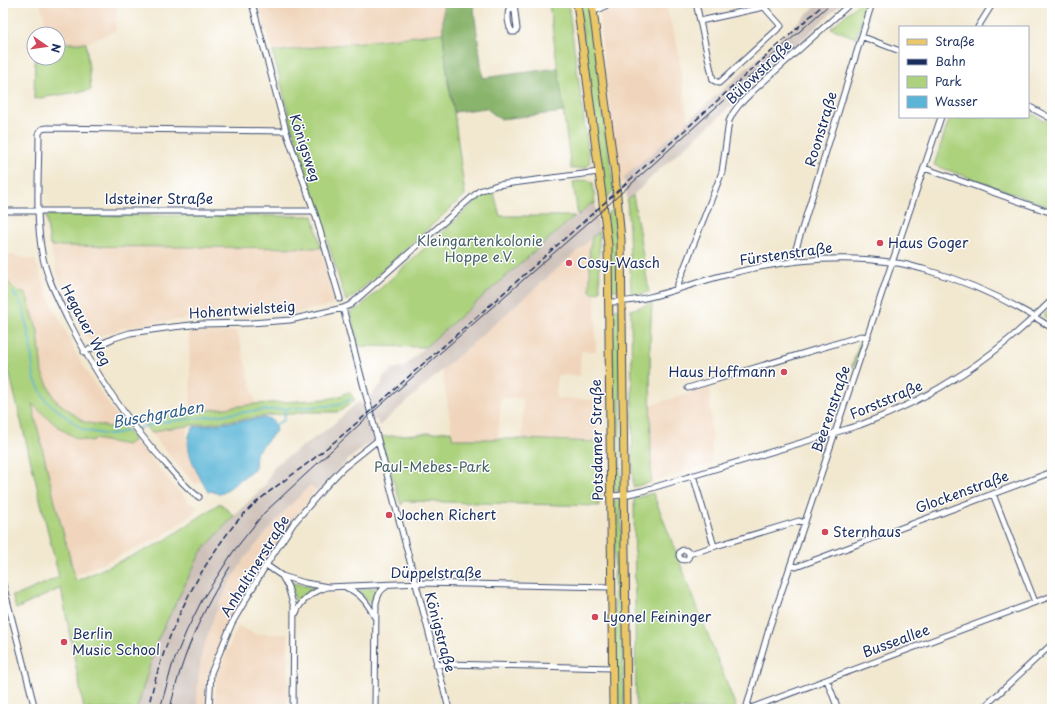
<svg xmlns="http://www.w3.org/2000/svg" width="1055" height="712" viewBox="0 0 1055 712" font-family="'Playpen Sans',sans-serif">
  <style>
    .built { fill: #f0d5bc }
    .industrial { fill: #cec1b9 }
    .green { fill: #acd27d; stroke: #64806e }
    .forest { fill: #89b46c; stroke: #527265 }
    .water { fill: #5ab5d7; stroke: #3a729a }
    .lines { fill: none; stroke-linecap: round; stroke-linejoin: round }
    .stream { stroke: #5ab5d7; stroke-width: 1.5 }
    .minor-casing { stroke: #3b4b6f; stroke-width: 7 }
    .major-casing { stroke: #3b4b6f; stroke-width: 9 }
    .minor { stroke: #fff; stroke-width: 5 }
    .major { stroke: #eac769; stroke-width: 7 }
    .tram { stroke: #1b2f5e; stroke-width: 1 }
    .rail { stroke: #1b2f5e; stroke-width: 1.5; stroke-dasharray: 6 3; stroke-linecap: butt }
    .poi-dot { fill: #d1495b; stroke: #fff; stroke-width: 1.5 }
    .labels { text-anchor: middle; stroke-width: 3; stroke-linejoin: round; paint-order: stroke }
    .street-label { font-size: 14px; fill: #1b2f5e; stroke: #fff }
    .park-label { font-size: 14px; fill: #466067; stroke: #fff }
    .poi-label { font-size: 14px; fill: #1b2f5e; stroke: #fff; text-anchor: start }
    .water-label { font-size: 15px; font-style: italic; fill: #315e88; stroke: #fff }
  </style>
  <rect width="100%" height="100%" fill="#fff"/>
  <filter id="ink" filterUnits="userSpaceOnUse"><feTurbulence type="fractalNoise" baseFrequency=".025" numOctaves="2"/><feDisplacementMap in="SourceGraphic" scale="8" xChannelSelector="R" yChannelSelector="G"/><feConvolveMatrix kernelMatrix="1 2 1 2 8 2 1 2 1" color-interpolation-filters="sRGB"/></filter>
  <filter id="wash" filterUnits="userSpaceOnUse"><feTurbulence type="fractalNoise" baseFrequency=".012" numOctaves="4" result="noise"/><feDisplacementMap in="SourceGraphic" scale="16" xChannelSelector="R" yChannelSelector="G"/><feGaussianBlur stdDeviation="0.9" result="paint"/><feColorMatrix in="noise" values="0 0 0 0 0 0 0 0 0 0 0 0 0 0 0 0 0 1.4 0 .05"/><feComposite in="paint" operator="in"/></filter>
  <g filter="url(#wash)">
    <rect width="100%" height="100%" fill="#f2e8d0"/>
    <path class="built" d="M40,3h98l-21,4 -2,24 -29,12h-28v-9h-9z
      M258,3h185l1,8 -1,22 -170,19z
      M617,3h48l13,45 10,73 -64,56v5l-4,3 -21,-164h2l-1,-7z
      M592,237l3,34 1,80h-15l-1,25 -23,-1 -1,23 41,2 1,42 -76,-3 1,-40 -22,-2 -3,42h-45l-11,-69z
      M50,246l271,2 15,56 -47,11 -2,-5 -7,-3 -30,10h-46l-38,4 -43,7 -20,7 -9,5h-4l-5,-5 -21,-44 -6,-15z
      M3,253l32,7 15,40 26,53 16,27 31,45 -13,2 -26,-5 -29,-22 -13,-27 -4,-42 -23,-40 -9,-12 -3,-13z
      M237,331l19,73 -65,8 -2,-79z
      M710,387l2,77 -61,18 -1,-77z
      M32,403l25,23 37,13 33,6 7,-5 55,62 9,4 -5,8 -34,24 -84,38 -21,-78z
      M187,427v19l2,12 11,24 -4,2 -18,-18 -27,-33 13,-4z
      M310,485l7,6 -22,26 -31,46 -34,60 -23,53v33h-10l1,-30 5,-30 12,-35 15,-32 15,-24 38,-45z
      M238,626l17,8h33l-1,74h-55v1h-17l1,-32z"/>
    <path class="industrial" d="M819,3h23l-98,90 1,1 -87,77 -31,30 -3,-24 64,-56z
      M590,204h5l4,28 -220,194 -3,-7 -7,5 5,15 -24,19 -33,33 -7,-6 -27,28 -38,45 -15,24 -15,32 -12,35 -5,30 -1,30h-60l19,-66 45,-91 33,-36 32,-32 8,-18 55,-38 30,-27 7,8 5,-5 -1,-8 12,-13v-5l11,-10h10l22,-21z"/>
    <path class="green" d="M549,3h19l22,160 -4,5 -15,1z
      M579,3h10l25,188 -9,8z
      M859,3h8l-11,35 -25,-10z
      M3,18l6,19 -6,1z
      M443,33l5,50 6,29 11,83 -111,101 -8,5 -54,-174 -19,-75z
      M58,43h28l5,47 -57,9 1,-41h23z
      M1028,112l24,12 -1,78 -3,4 -114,-41 16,-48h78z
      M588,180l5,3 2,21h-5l-12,12 -5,-34z
      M494,193l6,23h75l-150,131 -66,-1 -9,-34 10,-5 121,-110z
      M633,195l16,97 -12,3 -6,-2 -2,-63 -2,-29z
      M616,207l2,28 1,55h-8l-4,-76z
      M46,215l267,1 8,32 -271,-2z
      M599,232l1,59c-4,2 -9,4 -10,-2v-35l-1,-1 3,-16z
      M3,266c4,16 6,23 23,28l12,37 4,42 13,27 29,22 26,5 13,-2 11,15 -7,5 -33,-6 -1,2 -16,-2 -20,-13 -25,-22 22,94 22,83 85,-38 59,-40 14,13 -33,36 -45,91 -19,66h-53l-23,-121 -45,21 -4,-14 4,1 43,-19 -56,-230z
      M652,303l-2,38 1,141 -18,5 -2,-177z
      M1052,307v15l-9,-6z
      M612,309h8l1,182h-7z
      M860,341l3,1 -1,2 -8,23 -2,-1z
      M349,392l6,8 -16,12h-36l-11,2h-10l-118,15 -13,4 -11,-13 20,-5 18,-1 78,-10 70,-5 11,-2z
      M451,431l2,8h69l76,3 1,64 -195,-5 -3,4 -21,-68z
      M653,493l83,214 -5,2h-95l-2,-210z
      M614,500h7l3,209h-9z
      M289,582l25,6v1l-7,5 -10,10z
      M379,588l-5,10 -2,7 -7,-8 -9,-7z"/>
    <path class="forest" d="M443,3h30l10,75 75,-10 6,44 -64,7 -14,-11 -32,4c-5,-26 -9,-51 -11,-78 -1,-10 1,-20 0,-31z"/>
    <path class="water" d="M263,418l8,1 3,4 2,8 -20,22 -1,15 -32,25 -4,1 -8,-3 -3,1c-9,-16 -30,-48 -14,-65z"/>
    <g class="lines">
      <path class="stream" d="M13,292l10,15 7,34 4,37 12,23 37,29 25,5 25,-5 23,-7 97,-12 85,-6 13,-6
        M273,426l11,-6 1,-9 3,-3"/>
    </g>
  </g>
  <g filter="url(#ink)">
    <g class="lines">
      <defs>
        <path id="minor" d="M252,3l34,128 30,86 24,82
          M514,3l3,26 -2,3h-3c-4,-6 -5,-16 -3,-23l5,-1
          M696,3l17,77 6,3 62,-57 -17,-19 -64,14
          M593,11l7,-2 10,-6
          M978,27l15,-24
          M863,37l37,14
          M1028,106l24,13
          M924,168l128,45
          M3,211h311
          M794,262l-1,-4 79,-255
          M676,289l46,-117 7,-51 4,-8 6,-8 15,-15 97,-87
          M608,302c40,1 79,-18 117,-27 56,-15 115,-21 172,-12 9,1 17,4 26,6 46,13 90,33 129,59
          M343,308l106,401
          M84,352l30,-14 16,-5 43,-6 28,-3 50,-1 39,-3 53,-12 7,-3 6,-5 123,-109 18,-6 102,-13
          M688,388l173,-52 7,1
          M693,475l21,71
          M993,494l42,108
          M610,496l14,-1 18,-4 218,-66c76,-28 135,-68 192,-125
          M199,497c-13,-9 -24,-22 -34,-34 -40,-44 -71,-92 -98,-145 -10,-21 -21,-42 -25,-65 -7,-39 -3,-81 -3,-120l3,-4 5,-1 239,3
          M679 555a5 5 0 1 1 10 0a5 5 0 1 1-10 0Z
          M689,554l110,-33 6,2
          M266,565l16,11 23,7 23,4 92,-4 191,4
          M791,565l5,2 256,-95
          M282,576l6,11 6,20 -1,102
          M3,584l32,125
          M347,588c13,5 21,15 27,28
          M3,611l6,-3
          M296,613c5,-14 17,-21 31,-26
          M436,665l11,-1 165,4
          M827,680l11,29
          M209,709l2,-36 21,-50 34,-58 27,-41 31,-36 19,-20 35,-28
          M375,709l1,-106c2,-8 4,-13 11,-17
          M746,709l23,-80 172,-512
          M748,709l304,-113
          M982,709l70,-65"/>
        <path id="major" d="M577,3l26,200 5,42 5,464
          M592,3l23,171 6,66 6,469"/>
      </defs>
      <use href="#minor" class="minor-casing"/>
      <use href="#major" class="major-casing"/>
      <use href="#minor" class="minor"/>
      <use href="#major" class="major"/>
      <path class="tram" d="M160,709l12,-43 14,-34 16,-32 31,-48 31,-39 110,-102 223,-196 234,-212
        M170,709c11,-51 32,-99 60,-142"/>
      <path class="rail" d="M148,709c14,-66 44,-131 86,-184 25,-30 55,-46 84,-70 34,-27 66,-56 98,-85 138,-120 273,-244 409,-367"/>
    </g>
  </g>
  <g class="poi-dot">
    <circle cx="880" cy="243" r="4"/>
    <circle cx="569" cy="263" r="4"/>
    <circle cx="784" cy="372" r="4"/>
    <circle cx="389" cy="515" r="4"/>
    <circle cx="825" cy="532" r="4"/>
    <circle cx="595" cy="617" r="4"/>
    <circle cx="64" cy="642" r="4"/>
  </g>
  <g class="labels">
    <g class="street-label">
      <text transform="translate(759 72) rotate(-44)" y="5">Bülowstraße</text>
      <text transform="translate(821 129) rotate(-73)" y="5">Roonstraße</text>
      <text transform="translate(305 148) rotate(72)" y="5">Königsweg</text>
      <text x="159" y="204">Idsteiner Straße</text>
      <text transform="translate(786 254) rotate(-8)" y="5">Fürstenstraße</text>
      <text transform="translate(242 310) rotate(-4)" y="5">Hohentwielsteig</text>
      <text transform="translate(86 325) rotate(62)" y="5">Hegauer Weg</text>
      <text transform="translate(886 400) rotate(-23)" y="5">Forststraße</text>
      <text transform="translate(831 409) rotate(-71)" y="5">Beerenstraße</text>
      <text transform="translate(597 440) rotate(-91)" y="5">Potsdamer Straße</text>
      <text transform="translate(962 492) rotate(-20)" y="5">Glockenstraße</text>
      <text transform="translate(255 566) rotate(-58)" y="5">Anhaltinerstraße</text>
      <text x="436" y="578">Düppelstraße</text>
      <text transform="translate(440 632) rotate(75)" y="5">Königstraße</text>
      <text transform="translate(896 641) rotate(-20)" y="5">Busseallee</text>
    </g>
    <g class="park-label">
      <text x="480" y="246">Kleingartenkolonie<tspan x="480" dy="16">Hoppe e.V.</tspan></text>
      <text x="432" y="472">Paul-Mebes-Park</text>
    </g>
    <g class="poi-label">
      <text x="888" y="248">Haus Goger</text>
      <text x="577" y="268">Cosy-Wasch</text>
      <text x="776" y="377" text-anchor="end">Haus Hoffmann</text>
      <text x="397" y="520">Jochen Richert</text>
      <text x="833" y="537">Sternhaus</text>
      <text x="603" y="622">Lyonel Feininger</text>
      <text x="72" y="639">Berlin<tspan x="72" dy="16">Music School</tspan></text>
    </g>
    <g class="water-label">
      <text transform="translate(158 415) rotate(-10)" y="5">Buschgraben</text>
    </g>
  </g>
  <rect width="1055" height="712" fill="none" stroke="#fff" stroke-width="16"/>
  <rect x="899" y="26" width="130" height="92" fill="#ffffff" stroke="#a4acbf"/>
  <rect x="907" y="39" width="20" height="6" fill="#eac769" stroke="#a4acbf"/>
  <text x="935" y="46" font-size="12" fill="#1b2f5e">Straße</text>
  <rect x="907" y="59" width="20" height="6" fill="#1b2f5e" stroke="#a4acbf"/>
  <text x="935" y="66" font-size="12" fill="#1b2f5e">Bahn</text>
  <rect x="907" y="76" width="20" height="12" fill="#acd27d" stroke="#a4acbf"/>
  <text x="935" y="86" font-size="12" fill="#1b2f5e">Park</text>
  <rect x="907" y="96" width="20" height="12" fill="#5ab5d7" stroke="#a4acbf"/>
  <text x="935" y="106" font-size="12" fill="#1b2f5e">Wasser</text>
  <g transform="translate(46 46) rotate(103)"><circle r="19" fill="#ffffff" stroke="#a4acbf"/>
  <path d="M0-3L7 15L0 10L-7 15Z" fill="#d1495b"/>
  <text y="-6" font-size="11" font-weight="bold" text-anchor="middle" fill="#1b2f5e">N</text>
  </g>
</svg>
